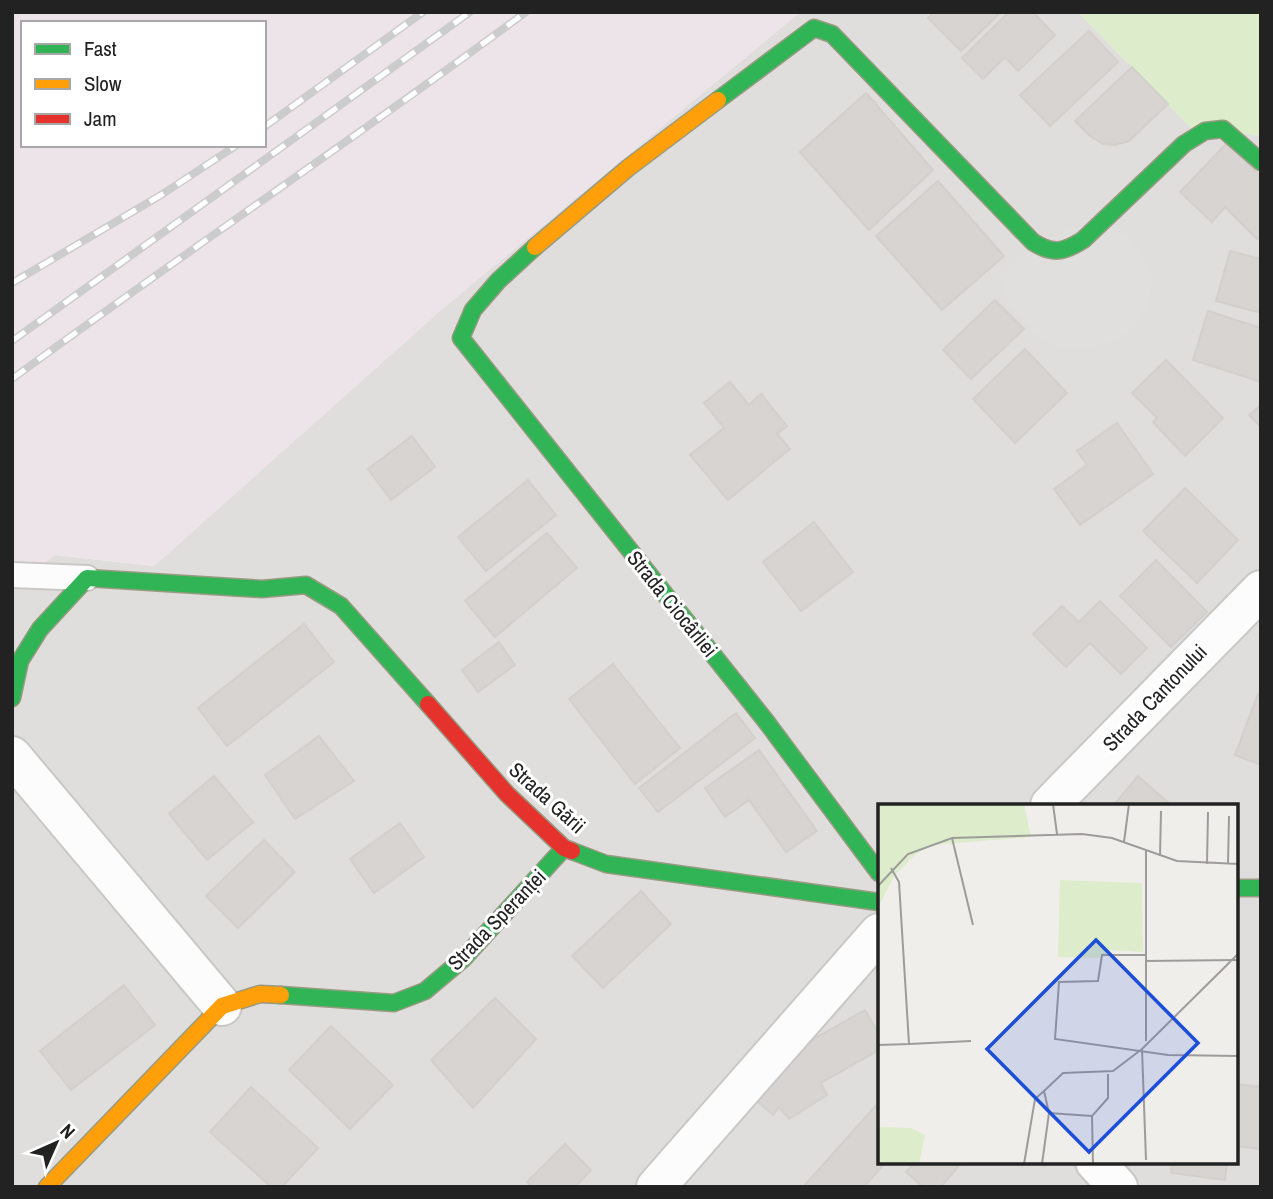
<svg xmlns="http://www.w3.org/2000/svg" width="1273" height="1199" viewBox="0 0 1273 1199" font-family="'Archivo Narrow',sans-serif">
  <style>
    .residential { fill: #dfdedc; fill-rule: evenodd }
    .industrial { fill: #ede4e9; fill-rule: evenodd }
    .grass { fill: #ddeccb }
    .parking { fill: #e0dfde }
    .building { fill: #d7d4d2; stroke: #d3d0cc; stroke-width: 2 }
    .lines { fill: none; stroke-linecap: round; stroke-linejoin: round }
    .lane-casing { stroke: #c9c8c7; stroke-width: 28 }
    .street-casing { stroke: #c9c8c7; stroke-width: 42 }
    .fast-casing { stroke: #999a82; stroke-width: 19 }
    .slow-casing { stroke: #999a82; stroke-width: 19 }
    .jam-casing { stroke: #999a82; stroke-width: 19 }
    .lane { stroke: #fdfcfc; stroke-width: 24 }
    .street { stroke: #fdfcfc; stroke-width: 38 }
    .fast { stroke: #30b455; stroke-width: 16 }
    .slow { stroke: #ff9f0a; stroke-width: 16 }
    .jam { stroke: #e5322d; stroke-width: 16 }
    .rail-casing { stroke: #ccc; stroke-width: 8 }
    .rail { stroke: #fff; stroke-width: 5; stroke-dasharray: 16; stroke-linecap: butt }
    .labels { text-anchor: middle; stroke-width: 6; stroke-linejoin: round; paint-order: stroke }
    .street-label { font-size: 21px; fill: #222; stroke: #fff }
    .inset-road { fill: none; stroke: #9e9c9b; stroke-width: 2 }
    .view { fill: #1d4ed8; fill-opacity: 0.15; stroke: #1d4ed8; stroke-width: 3.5 }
    .inset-edge { fill: none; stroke: #222; stroke-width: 3.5 }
  </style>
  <rect width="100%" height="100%" fill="#f0eeeb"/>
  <path class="residential" d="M800,12h278l113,116 70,8v1051h-1249v-601l43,-31 99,11 287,-256zM879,805h357v357h-357z"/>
  <path class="industrial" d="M12,12h788l-359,298 -287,256 -99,-11 -43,31zM23,23h241v122h-241z"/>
  <path class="grass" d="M1078,12h183v124l-70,-8z"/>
  <path class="parking" d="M1107,217l23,22 16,23 6,18 -3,24 -12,19 -19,16 -31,10 -31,-2 -24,-16 -24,-29 -8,-28 33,-32z"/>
  <path class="building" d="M934,12h67l-40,39 -33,-33z
    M1009,12h24l22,23 -37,36 -13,-14 -22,22 -21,-21z
    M1089,31l29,31 -68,64 -30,-31z
    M1132,67l36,37 -39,37 -14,4 -12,-1 -13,-8 -15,-15z
    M866,93l67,77 -64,60 -69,-78z
    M1227,143l34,34v58l-4,4 -32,-32 -13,15 -32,-30z
    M938,181l66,75 -62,54 -66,-74z
    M1230,251l31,8v54l-45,-12z
    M995,300l29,29 -53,50 -28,-29z
    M1208,311l53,17v54l-68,-22z
    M1025,349l42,44 -52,50 -42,-44z
    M1166,360l57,58 -38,38 -32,-34 4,-4 -25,-25z
    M730,382l19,23 12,-11 26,32 -10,8 13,15 -62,51 -38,-45 34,-27 -20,-25z
    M1261,405v22l-12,-12z
    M1117,423l36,51 -73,51 -26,-36 33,-24 -10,-14z
    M412,436l23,31 -44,33 -23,-31z
    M528,480l28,35 -70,56 -28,-34z
    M1185,488l53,52 -41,43 -54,-52z
    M814,522l39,50 -52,39 -38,-49z
    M547,533l30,35 -82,69 -30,-36z
    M1156,560l51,52 -36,35 -51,-51z
    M1100,601l47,47 -26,26 -31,-31 -24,24 -33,-33 29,-28 17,16z
    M304,624l30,38 -107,84 -29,-38z
    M499,642l16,23 -37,27 -16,-22z
    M613,664l67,84 -45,36 -66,-85z
    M1258,694l3,1v70l-26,-10z
    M736,713l19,25 -97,74 -19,-24z
    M319,736l35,45 -59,38 -30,-44z
    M759,750l58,81 -31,21 -37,-52 -24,17 -20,-29z
    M214,776l39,46 -46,38 -38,-46z
    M1138,776l33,29h-57z
    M400,823l24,34 -50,36 -24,-34z
    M264,840l31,32 -57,56 -32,-32z
    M641,891l30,33 -68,64 -31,-32z
    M124,985l31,40 -84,65 -31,-39z
    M495,998l41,41 -63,69 -42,-48z
    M865,1010l14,24v16l-58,33 6,12 -38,24 -10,-12 -6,8 -25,-22 32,-35z
    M331,1026l62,59 -43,44 -61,-59z
    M1236,1084l25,3v62l-25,-3z
    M251,1087l67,61 -36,39h-11l-61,-55z
    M879,1102v60h7l-22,25h-61z
    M565,1144l26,26 -16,17h-43l-5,-5z
    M915,1162h47l-21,25h-18l-17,-15z
    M1172,1162h55l-2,18 -54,-7z"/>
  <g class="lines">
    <defs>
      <path id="lane" d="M12,575l75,3"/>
      <path id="street" d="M12,756l210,250
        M1050,805l211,-215
        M1095,1162l23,25
        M656,1187l223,-254"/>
      <path id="fast" d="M718,100l96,-72 18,6 201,208c20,13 31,10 50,-2l101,-96 21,-13 18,-2 38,33
        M535,247l-37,34 -25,29 -12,28 304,382 114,153
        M12,698l8,-37 20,-32 47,-51 175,11 44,-4 35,21 87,98
        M572,851l34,13 273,38
        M1236,888h25
        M281,995l113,8 31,-12 38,-32 101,-111"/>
      <path id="slow" d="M535,247l93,-79 90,-68
        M47,1187l175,-181 38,-12 21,1"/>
      <path id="jam" d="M428,704l79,90 57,54 8,3"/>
    </defs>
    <use href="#lane" class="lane-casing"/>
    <use href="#street" class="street-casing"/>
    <use href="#fast" class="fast-casing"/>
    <use href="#slow" class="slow-casing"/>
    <use href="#jam" class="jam-casing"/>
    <use href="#lane" class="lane"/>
    <use href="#street" class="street"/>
    <use href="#fast" class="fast"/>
    <use href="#slow" class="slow"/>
    <use href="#jam" class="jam"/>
    <defs>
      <path id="rail" d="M264,127l159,-115
        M12,283l149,-88 76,-50
        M12,341l458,-329
        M12,379c170,-125 345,-242 514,-367"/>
    </defs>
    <use href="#rail" class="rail-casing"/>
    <use href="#rail" class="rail"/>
  </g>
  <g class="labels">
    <g class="street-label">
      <text transform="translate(672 604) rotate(51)" y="7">Strada Ciocârliei</text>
      <text transform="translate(1155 698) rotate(-46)" y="7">Strada Cantonului</text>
      <text transform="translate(547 798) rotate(42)" y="7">Strada Gării</text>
      <text transform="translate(497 920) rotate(-46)" y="7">Strada Speranței</text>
    </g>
  </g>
  <g transform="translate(878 804)">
    <rect width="360" height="360" fill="#f0eeeb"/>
    <path d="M0,0h146l7,33 -98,8 -17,9 -22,22 -16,32zM182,76l82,3 1,69 -33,-2 -10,8 -42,-1zM0,323l33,1 14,7 -6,29h-41z" fill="#ddeccb"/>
    <path class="inset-road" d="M175,0l4,30M74,34l21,87M246,38l5,-38M282,52l1,-45M329,60l1,-52M350,60l1,-48M0,82l30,-32 44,-16 130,-4 30,4 65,23 62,3M267,151h-43l-4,26 -39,1 -4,57 113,16 71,1M267,157l94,-1M268,237v-190M31,240l62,-3M0,241l31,-1 -10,-162 -8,-14M264,245l4,111M171,309l43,3M146,360l11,-65 9,-8M164,360l7,-51 -5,-22 19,-18 50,-2 29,-22 97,-96M215,360l-1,-48 16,-18v-24"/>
    <path class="view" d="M218,136l102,103 -109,109 -102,-103z"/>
    <rect width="360" height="360" class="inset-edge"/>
  </g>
  <rect width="1273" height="1199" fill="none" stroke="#222222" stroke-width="28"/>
  <rect x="21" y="21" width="245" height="126" fill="#ffffff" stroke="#a7a7a7" stroke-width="2"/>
  <rect x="35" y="44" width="35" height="10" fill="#30b455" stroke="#a7a7a7" stroke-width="2"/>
  <text x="84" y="56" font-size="21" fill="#222222">Fast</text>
  <rect x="35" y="79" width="35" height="10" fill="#ff9f0a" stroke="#a7a7a7" stroke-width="2"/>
  <text x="84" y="91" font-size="21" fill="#222222">Slow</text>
  <rect x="35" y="114" width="35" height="10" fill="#e5322d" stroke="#a7a7a7" stroke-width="2"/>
  <text x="84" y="126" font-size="21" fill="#222222">Jam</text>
  <g transform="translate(56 1143) rotate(45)" stroke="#ffffff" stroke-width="5" paint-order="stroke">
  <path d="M0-5L12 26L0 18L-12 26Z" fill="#222222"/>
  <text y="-10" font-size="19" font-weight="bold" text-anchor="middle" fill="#222222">N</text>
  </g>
</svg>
